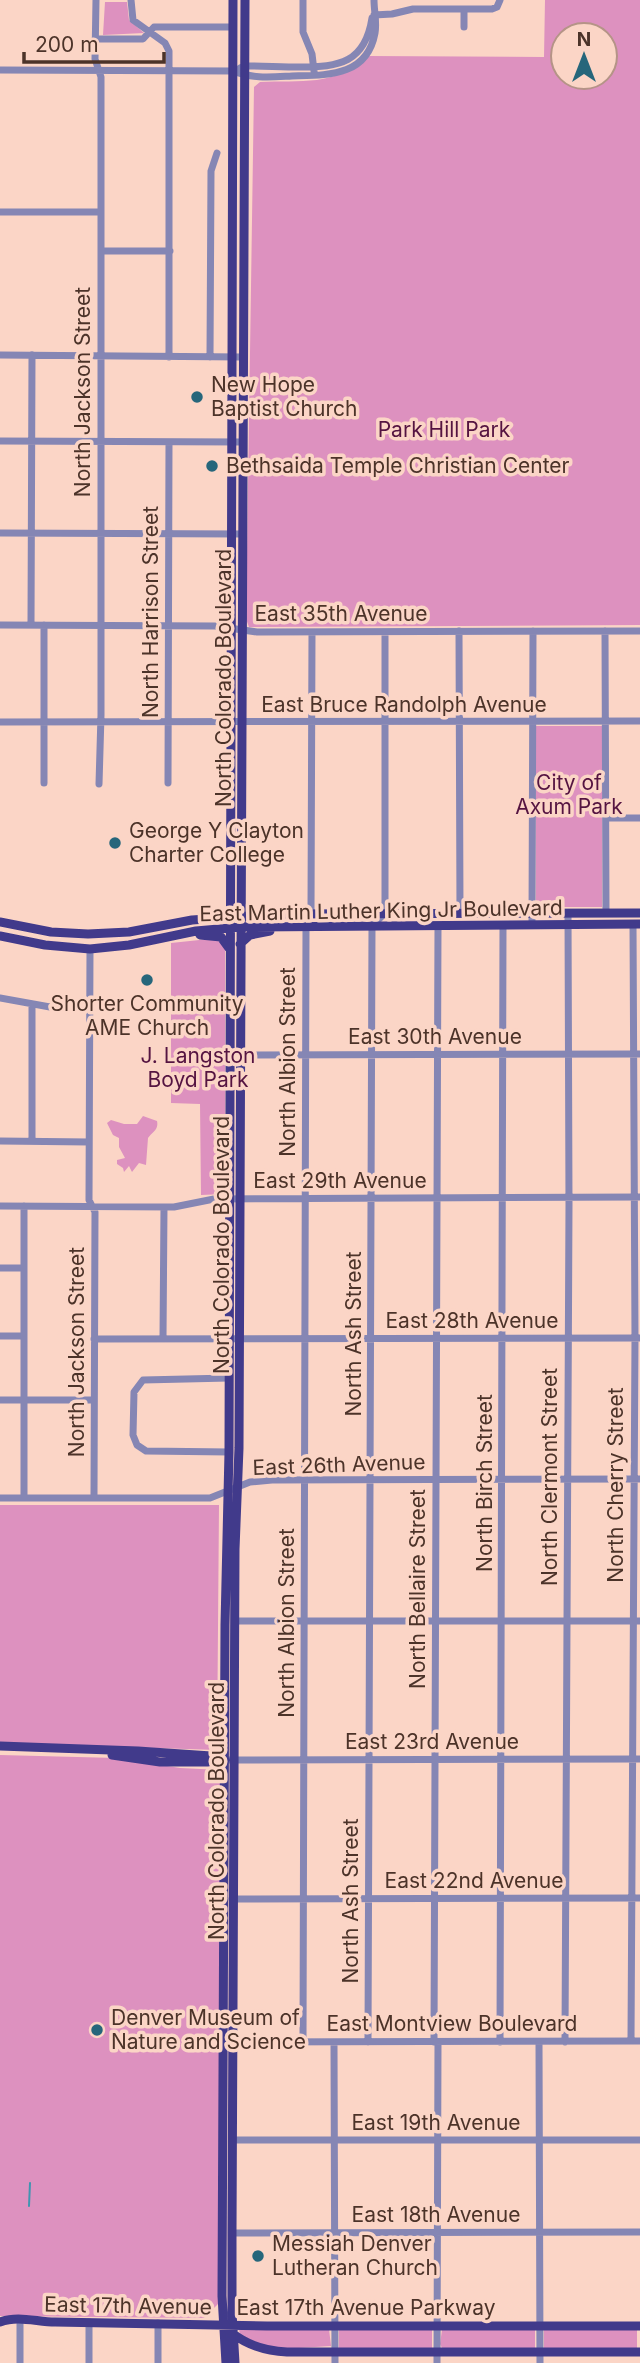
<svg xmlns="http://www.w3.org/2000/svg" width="640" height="2363" viewBox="0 0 640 2363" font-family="Inter,sans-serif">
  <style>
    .green { fill: #dd91bf; fill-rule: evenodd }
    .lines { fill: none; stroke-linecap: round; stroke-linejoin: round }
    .stream { stroke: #3f95b1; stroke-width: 2 }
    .minor { stroke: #8586b4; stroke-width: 7 }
    .major { stroke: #413a8b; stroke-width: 9 }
    .poi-dot { fill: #26667b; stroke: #fbd5c6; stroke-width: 2.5 }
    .labels { text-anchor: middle; stroke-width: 7; stroke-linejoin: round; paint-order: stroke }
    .poi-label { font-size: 21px; fill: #4c3329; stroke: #fbd5c6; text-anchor: start }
    .street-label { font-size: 21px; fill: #4c3329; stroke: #fbd5c6 }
    .park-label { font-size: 21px; fill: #551441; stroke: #fbd5c6 }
  </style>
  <rect width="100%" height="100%" fill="#fbd5c6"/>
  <path class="green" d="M545,0h95v625l-391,2 -3,-8 8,-532 6,-5c40,-2 76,5 107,-26l177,1zM563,35h42v42h-42z
    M105,2h22l2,18 15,13 -41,2z
    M536,726h66v181h-66z
    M209,939l8,1 8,5v245l-1,4 -23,1 -1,-91 -29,-1v-160z
    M143,1116l14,5c2,9 -5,11 -9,17l-2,27 -7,-2 -7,9 -3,-6 -5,6 -1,-4 -6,-4v-4l8,-2 -6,-11v-9l-6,-3 -6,-12 4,-3 13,4h13z
    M0,1505h219l-2,245 -217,-7z
    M0,1755l116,3 64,10 41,2 -3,534 -14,14 -204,-2z
    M239,2329h90l2,17 -48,3 -21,-4 -22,-10z
    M339,2329h93v19h-93z
    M544,2329h93v19l-93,1z
    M442,2330h93v18h-93l-2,-4z"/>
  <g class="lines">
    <path class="stream" d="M29,2206l1,-23"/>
    <path class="minor" d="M96,0l-1,59 6,18v638l-2,69
      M131,0l2,20 32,23 4,8v306
      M303,0v32l9,22 2,17
      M464,9v18
      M374,15l18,-1 21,-5h79l5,-2 3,-7
      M95,39h48l11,-12h79
      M240,68l5,-2c18,0 37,1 55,1 39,0 65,-4 72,-49
      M0,70l233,1c20,8 38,6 59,5 35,-1 75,1 83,-43 2,-11 -1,-22 -1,-33
      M0,212h100
      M101,251h69
      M0,355l243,2
      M210,357l1,-186 6,-18
      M0,441l242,1
      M0,533l242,1
      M0,625l215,1 42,6 383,-1
      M31,625l1,-270
      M459,631l1,282
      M605,631l1,282
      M0,722l640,-1
      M44,783v-158
      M168,783l1,-341
      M606,818h34
      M311,913l1,-281
      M532,925l1,-294
      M90,949l-1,251 6,12 -1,286
      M0,998l50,9 40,2
      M32,1004v137
      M238,1055l402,-1
      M0,1141l89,1
      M0,1206l174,1 40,-8 426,-2
      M24,1206v292
      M0,1268h24
      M0,1336h24
      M94,1339l546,-1
      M163,1339l1,-132
      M0,1400h94
      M229,1452l-83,-1 -9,-6 -4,-10 1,-43 9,-12 86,-2
      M0,1498h210l40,-16 22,-2 368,-1
      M235,1621h405
      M229,1760l411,-1
      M232,1899l408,-1
      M631,2041l4,-703 -2,-414
      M231,2042l409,-1
      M303,2042l3,-1116
      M334,2042l1,321
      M368,2042l4,-1116 13,-13v-281
      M434,2042l4,-1116
      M500,2042l3,-1117
      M539,2042l1,321
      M565,2042l4,-838 -1,-291
      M233,2140h407
      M232,2233l408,-1
      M89,2322v41
      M158,2323v40
      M20,2363v-39
      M437,2363l1,-321"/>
    <path class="major" d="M0,922l51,10 37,2 41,-2 63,-12 87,-6 361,-1
      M200,935l21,2 8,11
      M0,936l45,9 45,4 39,-4 67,-14 45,-4 399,-3
      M240,944l10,-9 20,-4
      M0,1746l138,5 73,5 14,4
      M112,1755l48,7h56
      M0,2322c18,-7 37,0 55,0l212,4h373
      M232,2333c15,12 35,18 55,19h353
      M226,2363l-4,-67 3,-671 4,-173 4,-1452
      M235,2363l-3,-51v-79l3,-684 4,-101 6,-1448"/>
  </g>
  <g class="poi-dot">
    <circle cx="197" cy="397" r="7"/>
    <circle cx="212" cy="466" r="7"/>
    <circle cx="115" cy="843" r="7"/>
    <circle cx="147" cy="980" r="7"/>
    <circle cx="97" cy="2030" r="7"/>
    <circle cx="258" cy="2256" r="7"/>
  </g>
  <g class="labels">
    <g class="poi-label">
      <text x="211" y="392">New Hope<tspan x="211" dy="24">Baptist Church</tspan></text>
      <text x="226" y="473">Bethsaida Temple Christian Center</text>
      <text x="129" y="838">George Y Clayton<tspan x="129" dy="24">Charter College</tspan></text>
      <text x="147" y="1011" text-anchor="middle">Shorter Community<tspan x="147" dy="24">AME Church</tspan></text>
      <text x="111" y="2025">Denver Museum of<tspan x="111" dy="24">Nature and Science</tspan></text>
      <text x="272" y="2251">Messiah Denver<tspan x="272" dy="24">Lutheran Church</tspan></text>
    </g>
    <g class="street-label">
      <text transform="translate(83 392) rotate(-90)" y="7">North Jackson Street</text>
      <text transform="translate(151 612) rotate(-90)" y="7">North Harrison Street</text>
      <text x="341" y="621">East 35th Avenue</text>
      <text transform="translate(224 678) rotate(-90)" y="7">North Colorado Boulevard</text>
      <text x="404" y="712">East Bruce Randolph Avenue</text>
      <text transform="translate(381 911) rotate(-1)" y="7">East Martin Luther King Jr Boulevard</text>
      <text x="435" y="1044">East 30th Avenue</text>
      <text transform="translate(288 1062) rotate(-90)" y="7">North Albion Street</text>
      <text x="340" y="1188">East 29th Avenue</text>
      <text transform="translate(222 1245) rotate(-90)" y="7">North Colorado Boulevard</text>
      <text x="472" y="1328">East 28th Avenue</text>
      <text transform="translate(354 1334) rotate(-90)" y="7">North Ash Street</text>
      <text transform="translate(77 1352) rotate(-90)" y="7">North Jackson Street</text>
      <text transform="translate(339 1465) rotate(-2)" y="7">East 26th Avenue</text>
      <text transform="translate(550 1477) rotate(-90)" y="7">North Clermont Street</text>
      <text transform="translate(485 1483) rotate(-90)" y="7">North Birch Street</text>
      <text transform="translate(616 1485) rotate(-90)" y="7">North Cherry Street</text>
      <text transform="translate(418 1589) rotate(-90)" y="7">North Bellaire Street</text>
      <text transform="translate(287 1623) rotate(-90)" y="7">North Albion Street</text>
      <text x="432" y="1749">East 23rd Avenue</text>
      <text transform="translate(217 1811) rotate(-90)" y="7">North Colorado Boulevard</text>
      <text x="474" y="1888">East 22nd Avenue</text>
      <text transform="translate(351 1901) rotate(-90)" y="7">North Ash Street</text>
      <text x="452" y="2031">East Montview Boulevard</text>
      <text x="436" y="2130">East 19th Avenue</text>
      <text x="436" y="2222">East 18th Avenue</text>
      <text transform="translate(128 2306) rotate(1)" y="7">East 17th Avenue</text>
      <text x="366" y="2315">East 17th Avenue Parkway</text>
    </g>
    <g class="park-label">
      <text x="444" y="437">Park Hill Park</text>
      <text x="569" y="790">City of<tspan x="569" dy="24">Axum Park</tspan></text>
      <text x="198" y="1063">J. Langston<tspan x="198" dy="24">Boyd Park</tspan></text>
    </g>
  </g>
  <g transform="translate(584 56)"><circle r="33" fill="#fbd5c6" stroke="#b59487" stroke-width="2"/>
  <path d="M0-5L12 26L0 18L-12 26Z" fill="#26667b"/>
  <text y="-10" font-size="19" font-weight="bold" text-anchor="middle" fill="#4c3329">N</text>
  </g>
  <path d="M24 52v10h140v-10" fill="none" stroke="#4c3329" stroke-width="3.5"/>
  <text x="35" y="52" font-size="21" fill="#4c3329" stroke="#fbd5c6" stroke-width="5" paint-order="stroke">200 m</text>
</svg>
